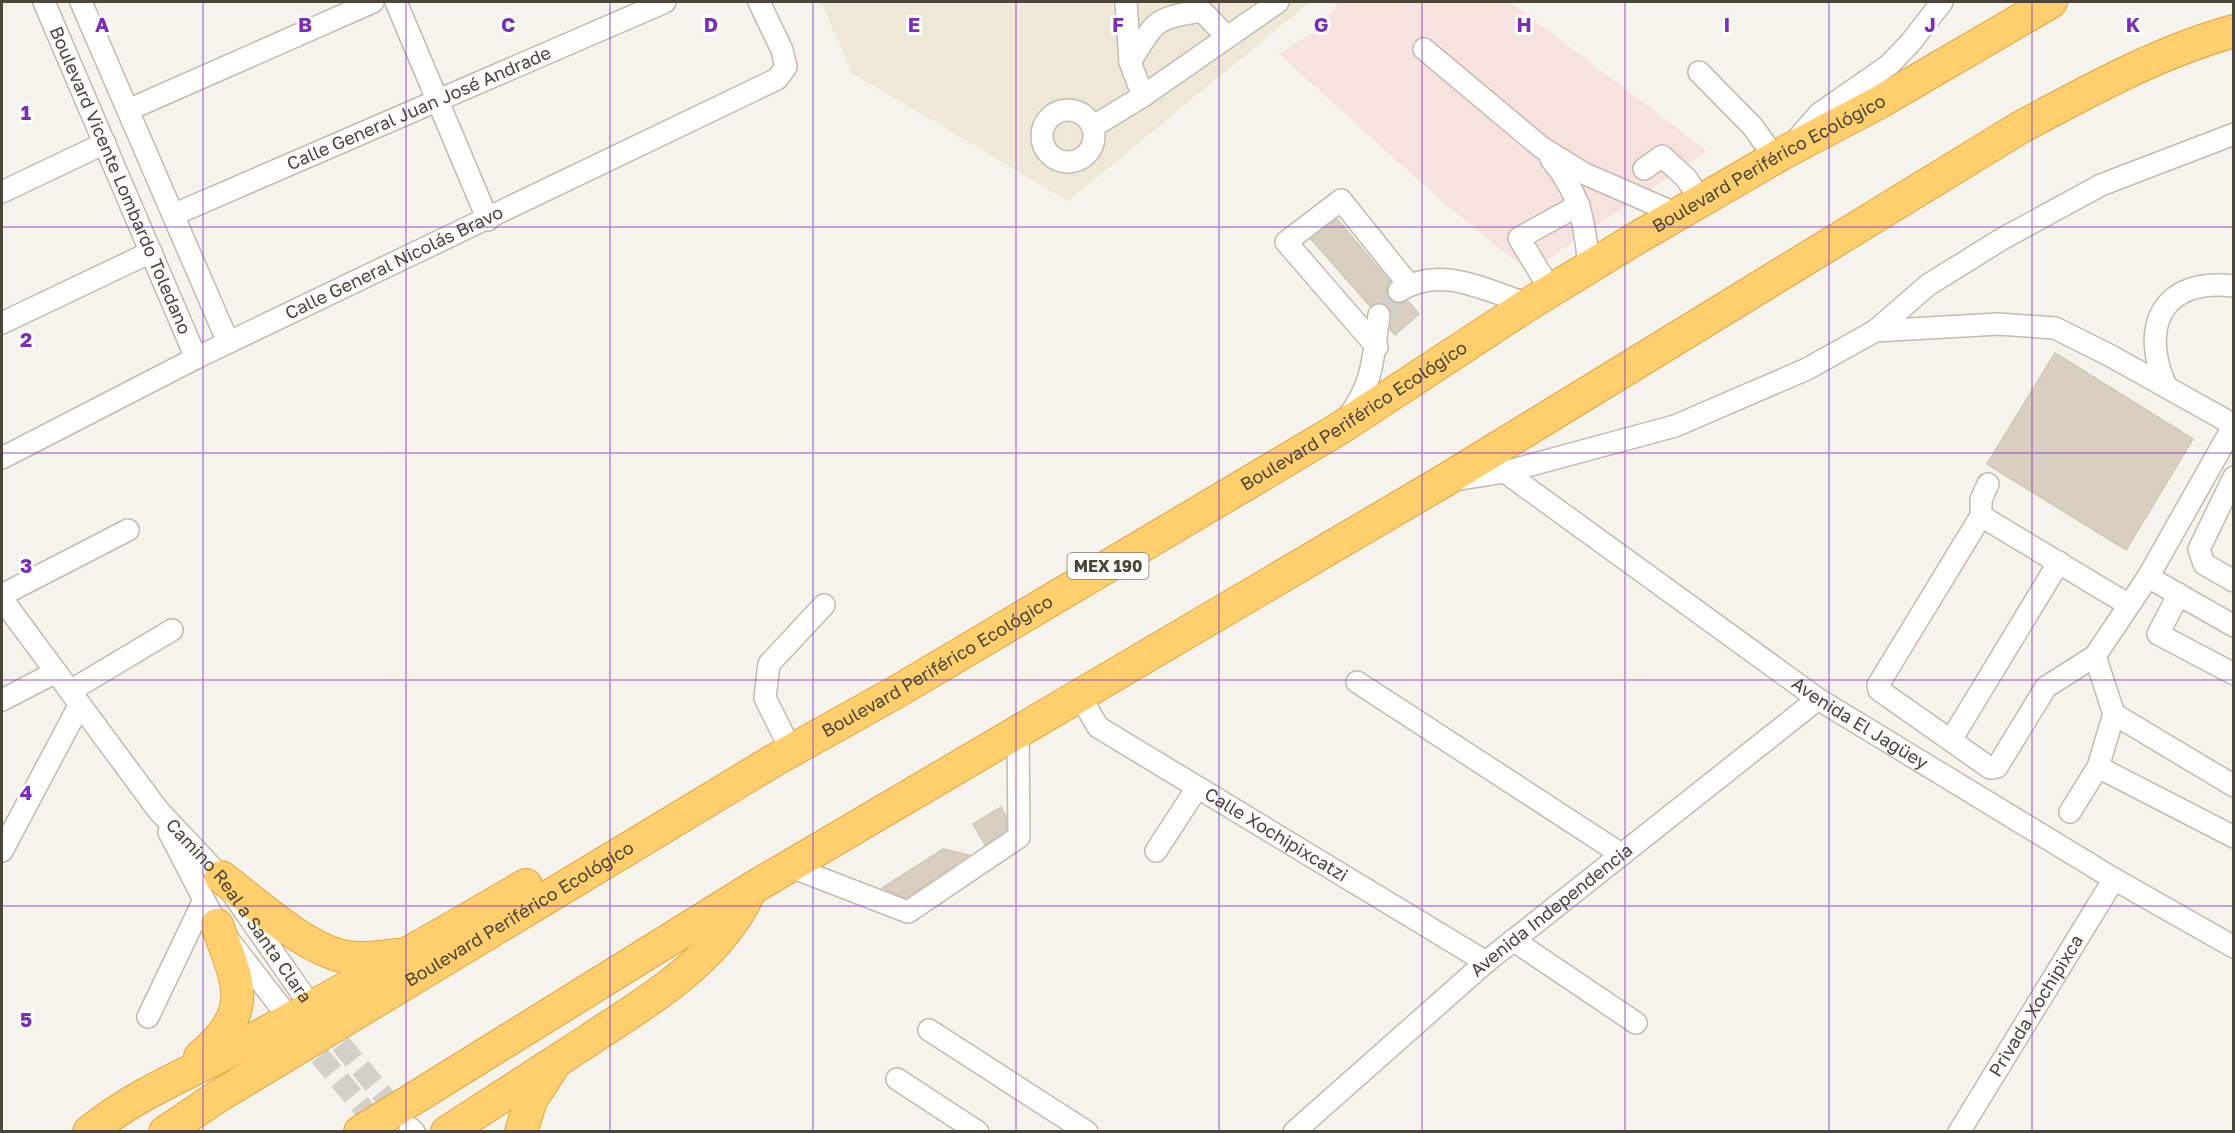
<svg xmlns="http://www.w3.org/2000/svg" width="2235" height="1133" viewBox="0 0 2235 1133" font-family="'Golos Text',sans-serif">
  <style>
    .education { fill: #efe8d6 }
    .medical { fill: #f6e3e0 }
    .building { fill: #d8cfc1; stroke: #d3c7b4; stroke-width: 1.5 }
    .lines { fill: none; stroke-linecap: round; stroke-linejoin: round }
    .minor-tunnel { stroke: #d4d0c8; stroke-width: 21; stroke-dasharray: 21 10; stroke-linecap: butt }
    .minor-casing { stroke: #c2bbae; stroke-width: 24 }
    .highway-casing { stroke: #e0a43c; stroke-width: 34 }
    .minor { stroke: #fff; stroke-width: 21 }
    .highway { stroke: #ffcf6e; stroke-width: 32 }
    .grid { fill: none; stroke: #7b2cbf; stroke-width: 1.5; stroke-opacity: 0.55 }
    .labels { text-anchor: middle; stroke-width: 6; stroke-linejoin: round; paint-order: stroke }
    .shield { fill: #fff; stroke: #817c74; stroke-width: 1.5 }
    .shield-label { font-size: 16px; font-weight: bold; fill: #4b4439 }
    .street-label { font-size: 18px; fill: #4b4439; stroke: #fff }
    .grid-label { font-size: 20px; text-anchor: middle; font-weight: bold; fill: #7b2cbf; stroke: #fff; stroke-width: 6; stroke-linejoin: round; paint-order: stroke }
  </style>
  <rect width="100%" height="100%" fill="#f6f3ec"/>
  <path class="education" d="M821,2h489l-242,199 -216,-128z"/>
  <path class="medical" d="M1340,2h170l197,149 -178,121 -90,-73 -160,-145 37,-24z"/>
  <path class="building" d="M1337,219l53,63 -4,9 5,10 8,3 9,-3 11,13 -24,21 -5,-6 2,-13 -5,-11 -7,-3 -10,4 -59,-67z
    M2055,353l138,86 -67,111 -139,-86z
    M1001,807l5,9v14l-21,15 -12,-21z
    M943,849l26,6 -63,43 -24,-10z"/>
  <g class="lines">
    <path class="minor-tunnel" d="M1379,315l20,-24
      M321,1020l81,98
      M300,1032l83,100"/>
    <defs>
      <g id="minor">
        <path id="s1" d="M44,2l152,356"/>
        <path d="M81,2l147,340"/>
        <path d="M396,2l92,218"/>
        <path d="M1126,2l4,60 13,34"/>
        <path d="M1424,49l117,98 42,26 94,41"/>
        <path d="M1130,62c26,-41 23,-44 72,-51l25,26"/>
        <path d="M1699,72l54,55 22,31"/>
        <circle cx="1068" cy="136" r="26"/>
        <path d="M128,110l245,-108"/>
        <path d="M1094,126l49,-30 135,-94"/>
        <path d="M1798,138l22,-25 69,-48 22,-23 31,-40"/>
        <path d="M1551,159c30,36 34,64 38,109"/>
        <path d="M1644,169l18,-13 24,22 15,22"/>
        <path d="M2,192l103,-49"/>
        <path id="s2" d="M173,215l492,-213"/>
        <path d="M1399,291c43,-27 86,0 130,13"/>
        <path d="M1551,291l-32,-53 60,-33"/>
        <path d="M2,323l149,-71"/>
        <path d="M1875,331l123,-7 57,4 56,28 123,69"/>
        <path d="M1377,347l-91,-105 55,-42 68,85"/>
        <path d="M2166,386c-27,-60 -3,-109 68,-100"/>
        <path d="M1347,418c27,-34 26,-62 32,-103"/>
        <path id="s3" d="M2,458l194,-100 581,-279 9,-12 -4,-17 -23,-48"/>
        <path id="s4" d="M1505,472l313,227 296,180 120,68"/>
        <path d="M2234,477l-35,72 5,15 30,17"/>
        <path d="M1454,480l51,-8 170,-46 132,-57 68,-38 53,-46 74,-46 99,-54 133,-51"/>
        <path d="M1988,484l-7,16v16l-103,169 1,5 111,78 7,-1 49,-80 49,-31 53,-79 86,-152"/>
        <path d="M1981,516l148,89"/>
        <path d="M2148,577l86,49"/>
        <path d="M2179,594l-21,40 76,40"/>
        <path d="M2,595l126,-65"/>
        <path id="s5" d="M2,599l156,211 63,67 96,138"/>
        <path d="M1357,682l264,172"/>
        <path d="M70,691l102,-61"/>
        <path id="s6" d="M1080,696l18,31 388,235"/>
        <path d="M2,700l54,-28"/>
        <path d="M2114,714l120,72"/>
        <path d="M1951,740l108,-178"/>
        <path d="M791,750l-26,-52 4,-34 55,-59"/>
        <path d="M2098,767l136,70"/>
        <path d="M2070,812l28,-45 16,-53 -19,-58"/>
        <path d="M169,832l48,93 80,103"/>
        <path d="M2,851l77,-145"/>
        <path d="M1156,851l41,-63"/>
        <path d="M791,867l117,45 111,-75 -1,-104"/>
        <path d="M1513,940l123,83"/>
        <path d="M148,1017l55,-115"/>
        <path d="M929,1030l158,102"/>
        <path d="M897,1079l81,53"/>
        <path d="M410,1128l4,4"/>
        <path id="s7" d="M1294,1132l192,-170 332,-263"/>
        <path id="s8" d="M1959,1132l155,-253"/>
      </g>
      <g id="highway">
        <path d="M221,877c34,25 83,72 125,80 17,3 35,0 51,-2"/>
        <path d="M200,1057c55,-47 39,-72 17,-132"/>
        <path d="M89,1132c49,-40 107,-62 163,-92 92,-50 184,-102 274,-155"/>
        <path id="s9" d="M165,1132l52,-35 561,-339 120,-67 439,-261 192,-126 106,-65 150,-87 93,-49 173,-101"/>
        <path d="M360,1132l391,-243 691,-407 579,-355c68,-36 137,-75 213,-96"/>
        <path d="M447,1132c47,-30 93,-60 139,-90 61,-41 131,-80 163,-149"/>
        <path d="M521,1132l10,-32 21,-32"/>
      </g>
    </defs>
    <use href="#minor" class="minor-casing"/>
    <use href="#highway" class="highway-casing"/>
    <use href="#minor" class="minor"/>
    <use href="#highway" class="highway"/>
  </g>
  <path class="grid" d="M203,2v1130M406,2v1130M610,2v1130M813,2v1130M1016,2v1130M1219,2v1130M1422,2v1130M1625,2v1130M1829,2v1130M2032,2v1130M2,227h2232M2,453h2232M2,680h2232M2,906h2232"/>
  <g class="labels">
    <rect class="shield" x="1067.5" y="553" width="81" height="26" rx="4.5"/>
    <g class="shield-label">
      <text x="1108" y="572">MEX 190</text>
    </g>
    <g class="street-label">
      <text dy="6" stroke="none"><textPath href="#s2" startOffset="268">Calle General Juan José Andrade</textPath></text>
      <text dy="6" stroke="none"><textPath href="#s9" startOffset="1874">Boulevard Periférico Ecológico</textPath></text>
      <text dy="6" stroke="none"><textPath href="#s1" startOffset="194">Boulevard Vicente Lombardo Toledano</textPath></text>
      <text dy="6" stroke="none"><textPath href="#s3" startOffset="438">Calle General Nicolás Bravo</textPath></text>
      <text dy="6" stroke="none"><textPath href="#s9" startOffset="1388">Boulevard Periférico Ecológico</textPath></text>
      <text dy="6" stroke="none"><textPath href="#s9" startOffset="902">Boulevard Periférico Ecológico</textPath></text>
      <text dy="6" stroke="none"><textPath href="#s4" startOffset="435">Avenida El Jagüey</textPath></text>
      <text dy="6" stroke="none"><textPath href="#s6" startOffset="244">Calle Xochipixcatzi</textPath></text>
      <text dy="6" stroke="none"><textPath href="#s7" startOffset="340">Avenida Independencia</textPath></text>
      <text dy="6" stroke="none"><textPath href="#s5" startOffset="392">Camino Real a Santa Clara</textPath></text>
      <text dy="6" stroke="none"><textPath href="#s9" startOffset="416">Boulevard Periférico Ecológico</textPath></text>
      <text dy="6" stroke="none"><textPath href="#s8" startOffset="148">Privada Xochipixca</textPath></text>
    </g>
  </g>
  <g class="grid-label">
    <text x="102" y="32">A</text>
    <text x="305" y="32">B</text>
    <text x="508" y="32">C</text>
    <text x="711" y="32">D</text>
    <text x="914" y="32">E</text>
    <text x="1118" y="32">F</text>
    <text x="1321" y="32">G</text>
    <text x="1524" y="32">H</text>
    <text x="1727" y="32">I</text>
    <text x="1930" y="32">J</text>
    <text x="2133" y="32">K</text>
    <text x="26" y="120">1</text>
    <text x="26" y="347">2</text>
    <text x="26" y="573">3</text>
    <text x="26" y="800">4</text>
    <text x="26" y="1027">5</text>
  </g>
  <rect width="2235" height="1133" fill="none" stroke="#4b4439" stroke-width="6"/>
</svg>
